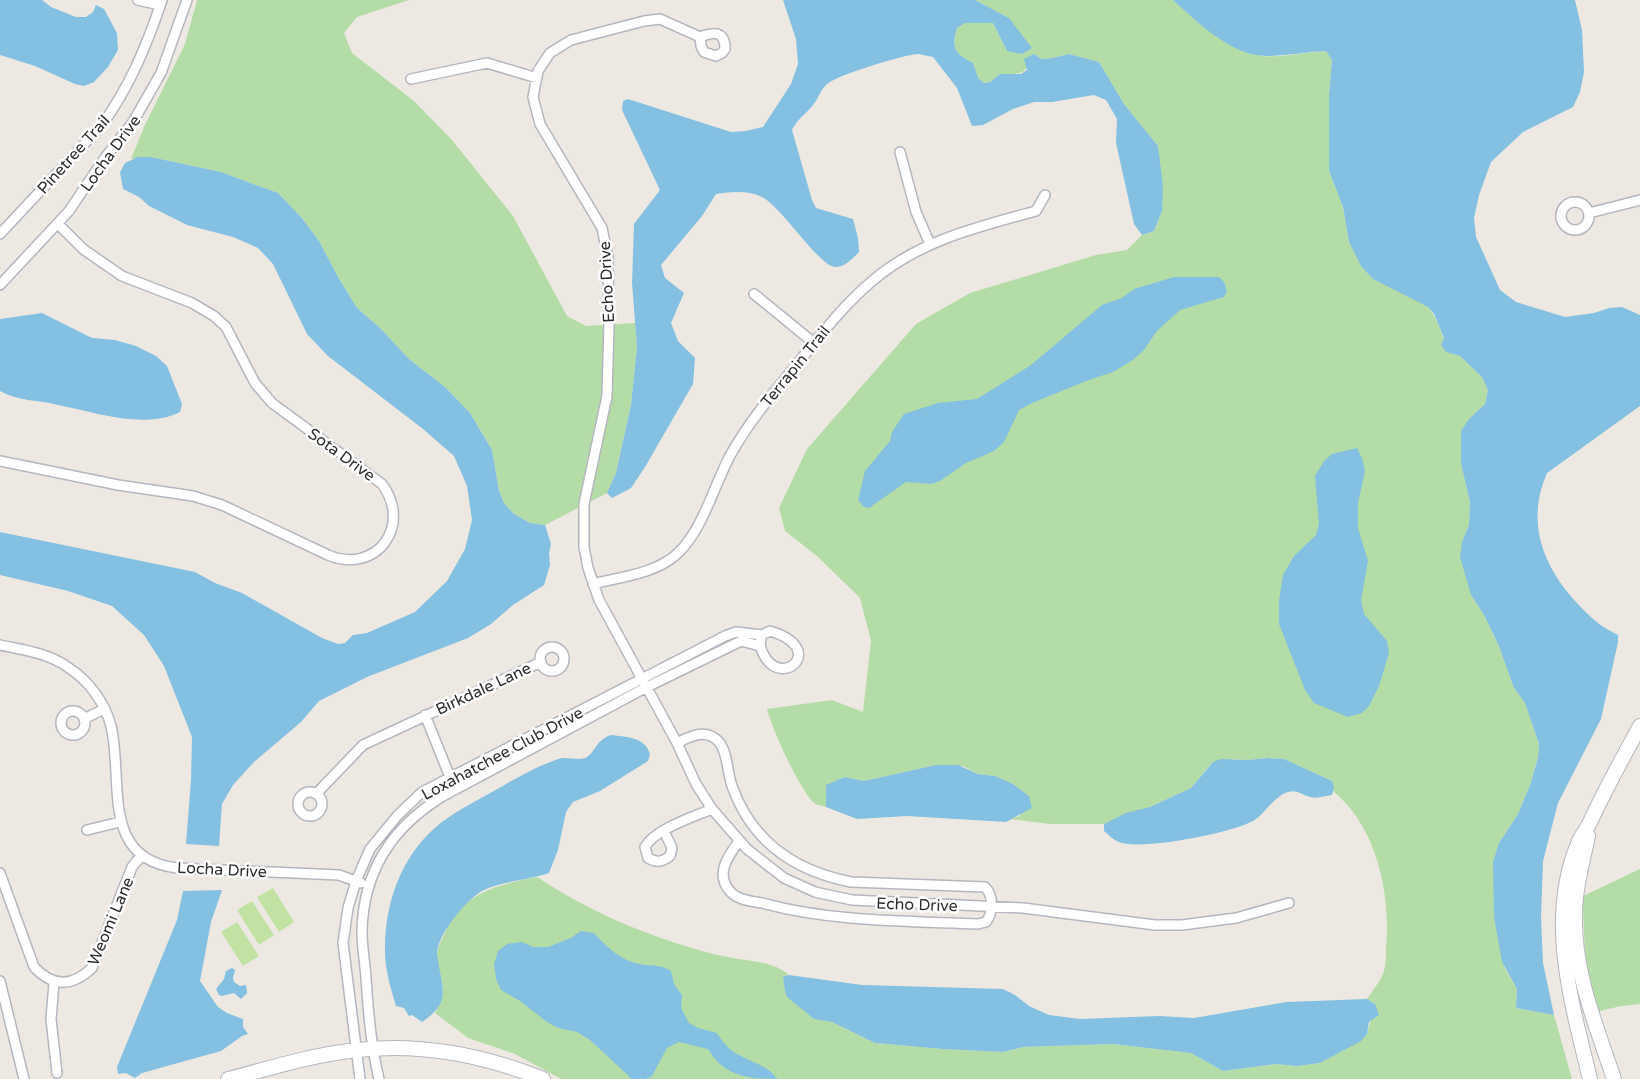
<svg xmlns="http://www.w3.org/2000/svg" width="1640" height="1079" viewBox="0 0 1640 1079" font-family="'Varela Round',sans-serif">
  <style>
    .green { fill: #b4dca6 }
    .pitch { fill: #c2e2a3 }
    .water { fill: #83c0e1 }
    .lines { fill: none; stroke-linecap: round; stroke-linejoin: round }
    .street-casing { stroke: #b5b6bf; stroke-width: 12 }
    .secondary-casing { stroke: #b5b6bf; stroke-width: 16 }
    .street { stroke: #fff; stroke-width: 9 }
    .secondary { stroke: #fff; stroke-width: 14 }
    .labels { text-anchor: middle; stroke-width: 5; stroke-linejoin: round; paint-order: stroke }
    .street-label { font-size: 16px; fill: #2d2d2d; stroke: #fff }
  </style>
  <rect width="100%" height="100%" fill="#ede9e2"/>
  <path class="green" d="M197,0h212l-52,17 -13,16 8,20 62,48 38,39 61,76 54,100 19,10 49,-3 2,24 -6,58 -15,68 -9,20 -62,32 -15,-2 -16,-9 -10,-11 -5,-12 -7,-41 -22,-37 -25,-26 -36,-28 -29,-31 -23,-20 -19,-31 -19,-36 -18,-24 -23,-24 -57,-21 -70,-15 -20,2 14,-34 40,-81z
    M975,0h198c26,23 53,50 89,56 14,2 48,-4 64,-5l6,9 -3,35v76l14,36 6,35 12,24 67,41c10,13 16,29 19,45l13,4 22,21 6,13 -3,14 -16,15 -7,34 -1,11 9,38 -1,23 -7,17 9,53 13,20 14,29 16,44 11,15 14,41 -1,14 -8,27 -12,29 -19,29 5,124 13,22 -1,19 38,7 18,64h-1011l-46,-25 -47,-16 -33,-25c16,-25 3,-33 2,-58 0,-7 5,-16 8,-22 17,-41 53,-48 92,-56 44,29 91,51 142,67 16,5 32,10 49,13 20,5 45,3 61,18l-4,1 17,32 12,11 18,3 43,21 68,6 60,3 20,-5 90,-3 79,9 31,18 52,-7 22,2 23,-3 47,-29 8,-30 -8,-5c5,-8 14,-18 17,-28 2,-7 2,-16 2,-23 5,-54 -9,-121 -53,-157l-1,-10 -48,-22 -16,-1 -21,2 -12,-1 -25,6 -19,23 -41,19 -46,17h-54l-41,-5 11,-3 9,-20 -16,-12 -18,-8 -17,-2 -15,-8 -27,-1 -72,16 -19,-4 -18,8 -1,22c-4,-1 -10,-2 -13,-5 -14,-14 -41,-73 -46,-93l65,-9 31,12 8,-71 -11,-43 -43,-42 -32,-25 -6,-23 28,-59 109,-125 54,-31 126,-38 31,-5 15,-15 12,-4 8,-20 -4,-65 -34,-42 -25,-42 -30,-8 -16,4 -12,1 -7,-5c-10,22 -11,20 -34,20l-10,8 -6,1 -7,-5 -4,-15c-18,-9 -22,-15 -16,-35l8,-5h28l14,28 2,-33z
    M1640,869v135l-19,2 -25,6c-10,-38 -13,-76 -13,-116z"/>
  <path class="pitch" d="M273,888l21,34 -15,10 -22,-35z
    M252,901l22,34 -15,10 -22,-35z
    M237,922l22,34 -16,10 -22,-34z"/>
  <path class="water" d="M0,0h42l9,7 25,10h10l7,-5 3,-7 8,4 13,24 1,17 -10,17 -14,15 -10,4 -9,-2 -40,-18 -35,-11z
    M783,0h192l34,18 23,30 -10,6 -15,-3 -14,-28h-28l-8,5c-6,20 -2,26 16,35l5,15 6,5 6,-1 10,-8h21l6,-4 -3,-11 10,-5 7,5 12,-1 16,-4 30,8 25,42 34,42 5,41 -1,24 -8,20 -12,4 -8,-11 -18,-81 1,-24 -11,-19 -12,-5 -42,7h-18l-21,7 -30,16 -11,1 -15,-38 -24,-31c-5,-1 -10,-2 -14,-3 -14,0 -85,22 -93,31 -6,6 -8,14 -13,20 -7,9 -16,14 -21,25l20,70 4,8 37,11 5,19 1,14c-6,6 -14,15 -23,15 -16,1 -53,-59 -74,-70 -15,-7 -31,-5 -46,-3l-14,22 -41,49 4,13 19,15 -13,30 7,18 17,17 -2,26 -48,83 -14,21 -19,10 -5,-5 9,-20 15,-68 6,-58 -5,-64 2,-59 26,-34 -38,-80 1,-9 5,-2 103,33 14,-1 18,-4 28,-43 7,-20 -2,-25z
    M1173,0h402l7,30 2,42 -4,20 -7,15 -50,25 -32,30 -12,33 -5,23 2,19 24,53 16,12 49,15 29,-4 15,-5 13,-1 18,8v91l-93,67c-26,59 5,111 51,150 6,5 13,8 20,12v7l-17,77 -43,84 -15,58 -2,56 2,46 11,52 -38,-7 1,-19 -15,-27 -8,-45 -1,-55 6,-19 19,-29 12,-29 8,-27 1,-14 -14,-41 -11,-15 -16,-44 -14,-29 -13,-20 -11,-38 2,-15 7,-17 1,-23 -9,-38v-33l8,-12 16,-15 3,-14 -6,-13 -22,-21 -14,-4 -5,-7 3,-7 -10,-24 -6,-7 -55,-28 -12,-13 -12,-24 -6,-35 -14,-36v-76l3,-35 -6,-9c-20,1 -40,5 -60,5 -34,0 -69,-34 -93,-56z
    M138,157h13l70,15 57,21 23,24 18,24 19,36 19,31 23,20 29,31 36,28 25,26 22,37 7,41 5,12 10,11 16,9 15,2 6,19 -2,9 1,12 -6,20 -31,20 -22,19 -23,14 -101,39 -48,24 -18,21 -47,40 -21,23 -11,19 -3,42 -33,-2 5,-64 1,-43 -28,-71 -20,-31 -32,-29 -44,-15 -68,-16v-43l195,40 20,11 27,10 80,45 16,6 7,-1 8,-8 14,-2 48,-21 32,-31 18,-32 7,-29 -5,-34 -13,-30 -31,-27 -95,-73 -21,-22 -34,-70 -15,-16 -25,-11 -46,-12 -38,-19 -10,-9 -16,-8 -3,-17 5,-9z
    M1174,277h45l5,5 3,9 -3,6 -44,13 -24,22 -12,18 -11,10 -20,12 -27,9 -56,23 -11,6 -15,32 -10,9 -28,12 -26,18 -9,3 -25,-2 -37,26 -5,-1 -6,-7 7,-29 25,-30 2,-9 12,-18 34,-11 39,-4 54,-34 71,-60 20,-7 12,-9z
    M42,313l50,25 23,2 21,6 20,10 11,10 15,38 -2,8c-35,18 -86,0 -122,-7 -19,-5 -41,-4 -58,-14v-72z
    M1357,448l5,10 3,13 -7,32v25l10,33 -7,39 3,14 23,27 2,12 -10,33 -10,20 -7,7 -14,4 -34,-14 -9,-13 -26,-66v-23l4,-26 11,-19 22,-21 3,-11 -4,-48 9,-15 8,-7z
    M611,735c16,2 34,2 39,19l-2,7 -48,30 -27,11 -7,10 -8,38 -9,23c-20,7 -47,8 -67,18 -16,9 -44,43 -45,62 0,4 2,10 2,14 6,28 8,38 -17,55l-10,-7 -3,1 -5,-8 -8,-2c-5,-17 -11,-36 -11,-54 -1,-52 19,-105 64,-135 13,-9 29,-17 43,-25 21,-12 43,-25 66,-33 9,-3 18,2 27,-1 10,-4 10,-18 26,-23z
    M1268,758l16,1 48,22 2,6 -2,8c-7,1 -15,4 -22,2 -8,-2 -13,-8 -22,-5 -14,4 -23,22 -35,29 -21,12 -113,30 -134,21 -6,-2 -11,-8 -15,-11v-7l22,-11 24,-6 41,-19 22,-26 8,-3 26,1z
    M936,765h22l20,9 17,2 18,8 16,12 3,12 -26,14 -99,-6 -50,3 -31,-12v-22l19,-8 19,4z
    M222,890l-11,32 -11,59 18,26 9,6 16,6v8l5,7 -6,2 -21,15 -79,22 -7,5 -9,-5 -8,1 -1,-7 60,-147 6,-29z
    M581,931l13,2c15,16 28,29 51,32 11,1 16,0 26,6l3,13 8,11 -1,13 8,15 9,5 19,5c6,10 13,18 24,23 12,7 28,10 36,23 -30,0 -53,-3 -69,-30l-29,-7 -12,6 -15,28 -6,3h-14l-42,-39 -13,-8 -19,-4 -11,-6 -27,-21 -19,-11 -5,-11 -2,-15 4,-13 9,-7 15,-2 11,5h15l23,-9z
    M232,968l3,2 -2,8 1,4 6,4 6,-1 1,8 -6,6 -7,-6 -12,3 -3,-1 -3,-6 8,-10 2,-8z
    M789,975l73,10 141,4 12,6 14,11 20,9 31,4 79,-3 35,2 92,-16 81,-3 8,5 4,11 -10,7 -2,12 -6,7 -41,22 -23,3 -22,-2 -52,7 -32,-18 -78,-9 -90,3 -20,5 -60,-3 -68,-6 -43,-21 -18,-3 -27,-22 -2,-6 -2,-14z"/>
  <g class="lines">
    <defs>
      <path id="street" d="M138,0l22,5
        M700,37c13,-5 25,-7 25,12l-3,4 -6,3 -12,-4 -3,-6 -1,-9 -40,-18 -16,2 -73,19 -21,13 -12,18 -5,26 7,27 62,104 6,29 1,67 -2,72 -23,108v43l4,21 11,32 78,143 19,41 16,25 35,40 37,29 31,14 37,8 171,8 132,17h27l54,-7 53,-15
        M411,79l76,-16 50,15
        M900,152l16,60 14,32
        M1561 216a14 14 0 1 1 28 0a14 14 0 1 1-28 0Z
        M1589,213l51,-13
        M0,234l102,-109c28,-39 45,-80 60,-125
        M0,285l69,-74 35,-52 29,-37 28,-49 26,-73
        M754,294l60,49
        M0,461l118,24 75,11 29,9 106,50c48,20 85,-29 54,-71l-110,-81 -17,-20 -29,-56 -12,-11 -22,-13 -70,-27 -39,-27 -25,-25
        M593,584c27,-7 62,-10 84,-30 26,-24 37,-69 54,-100 19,-34 45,-64 70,-95 22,-27 43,-54 70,-77 47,-41 106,-55 165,-71l9,-16
        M770,631c57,17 14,57 -5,26 -5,-8 -6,-14 -3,-22z
        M0,645c24,5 49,8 69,23 20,13 36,35 42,58 13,53 -12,133 66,142l162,7 22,8
        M540 659a12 12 0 1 1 24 0a12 12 0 1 1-24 0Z
        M61 723a12 12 0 1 1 24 0a12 12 0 1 1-24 0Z
        M425,715l27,67
        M84,719l20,-10
        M677,743c14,-7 29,-15 42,-1 9,11 8,30 13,44 20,56 62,85 119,96l134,5c9,9 8,26 1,35l-8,2c-72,-3 -145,-2 -216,-21 -11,-2 -26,-3 -33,-13 -14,-17 0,-35 10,-49
        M298 804a12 12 0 1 1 24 0a12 12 0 1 1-24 0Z
        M316,794l47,-49 178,-83
        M87,830l33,-8
        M664,831l8,17 -2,8c-8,6 -13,7 -22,2l-3,-11c10,-18 48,-30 67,-38
        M0,873l34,94c19,20 38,20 58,1l40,-101 10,-12
        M0,981l24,98
        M54,983l-3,36 6,54
        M360,1079l-17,-136 5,-35 8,-27 14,-32 27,-33 25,-24 303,-156 11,-4 26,3
        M379,1079c-8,-33 -11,-67 -13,-101 -1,-15 -4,-31 -4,-46 1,-61 30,-105 81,-136l202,-108 96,-47 19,5"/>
      <path id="secondary" d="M1588,836c-5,25 -13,51 -13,77 -2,58 21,112 39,166
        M228,1079c40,-10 80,-23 121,-28 66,-9 132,3 194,28
        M1590,1079c-18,-75 -44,-160 -12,-235 3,-9 10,-16 13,-24 15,-32 32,-63 49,-94"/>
    </defs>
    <use href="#street" class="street-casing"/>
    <use href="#secondary" class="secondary-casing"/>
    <use href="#street" class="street"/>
    <use href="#secondary" class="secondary"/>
  </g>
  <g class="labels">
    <g class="street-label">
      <text transform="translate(110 153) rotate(-54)" y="6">Locha Drive</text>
      <text transform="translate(73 154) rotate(-48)" y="6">Pinetree Trail</text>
      <text transform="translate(606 282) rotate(-93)" y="6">Echo Drive</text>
      <text transform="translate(795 366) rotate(-51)" y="6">Terrapin Trail</text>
      <text transform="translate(342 454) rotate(36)" y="6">Sota Drive</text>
      <text transform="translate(483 688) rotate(-25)" y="6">Birkdale Lane</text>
      <text transform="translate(502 753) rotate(-28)" y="6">Loxahatchee Club Drive</text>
      <text transform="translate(222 869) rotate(3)" y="6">Locha Drive</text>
      <text transform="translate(917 904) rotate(2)" y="6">Echo Drive</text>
      <text transform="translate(110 921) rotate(-67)" y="6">Weomi Lane</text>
    </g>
  </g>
</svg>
